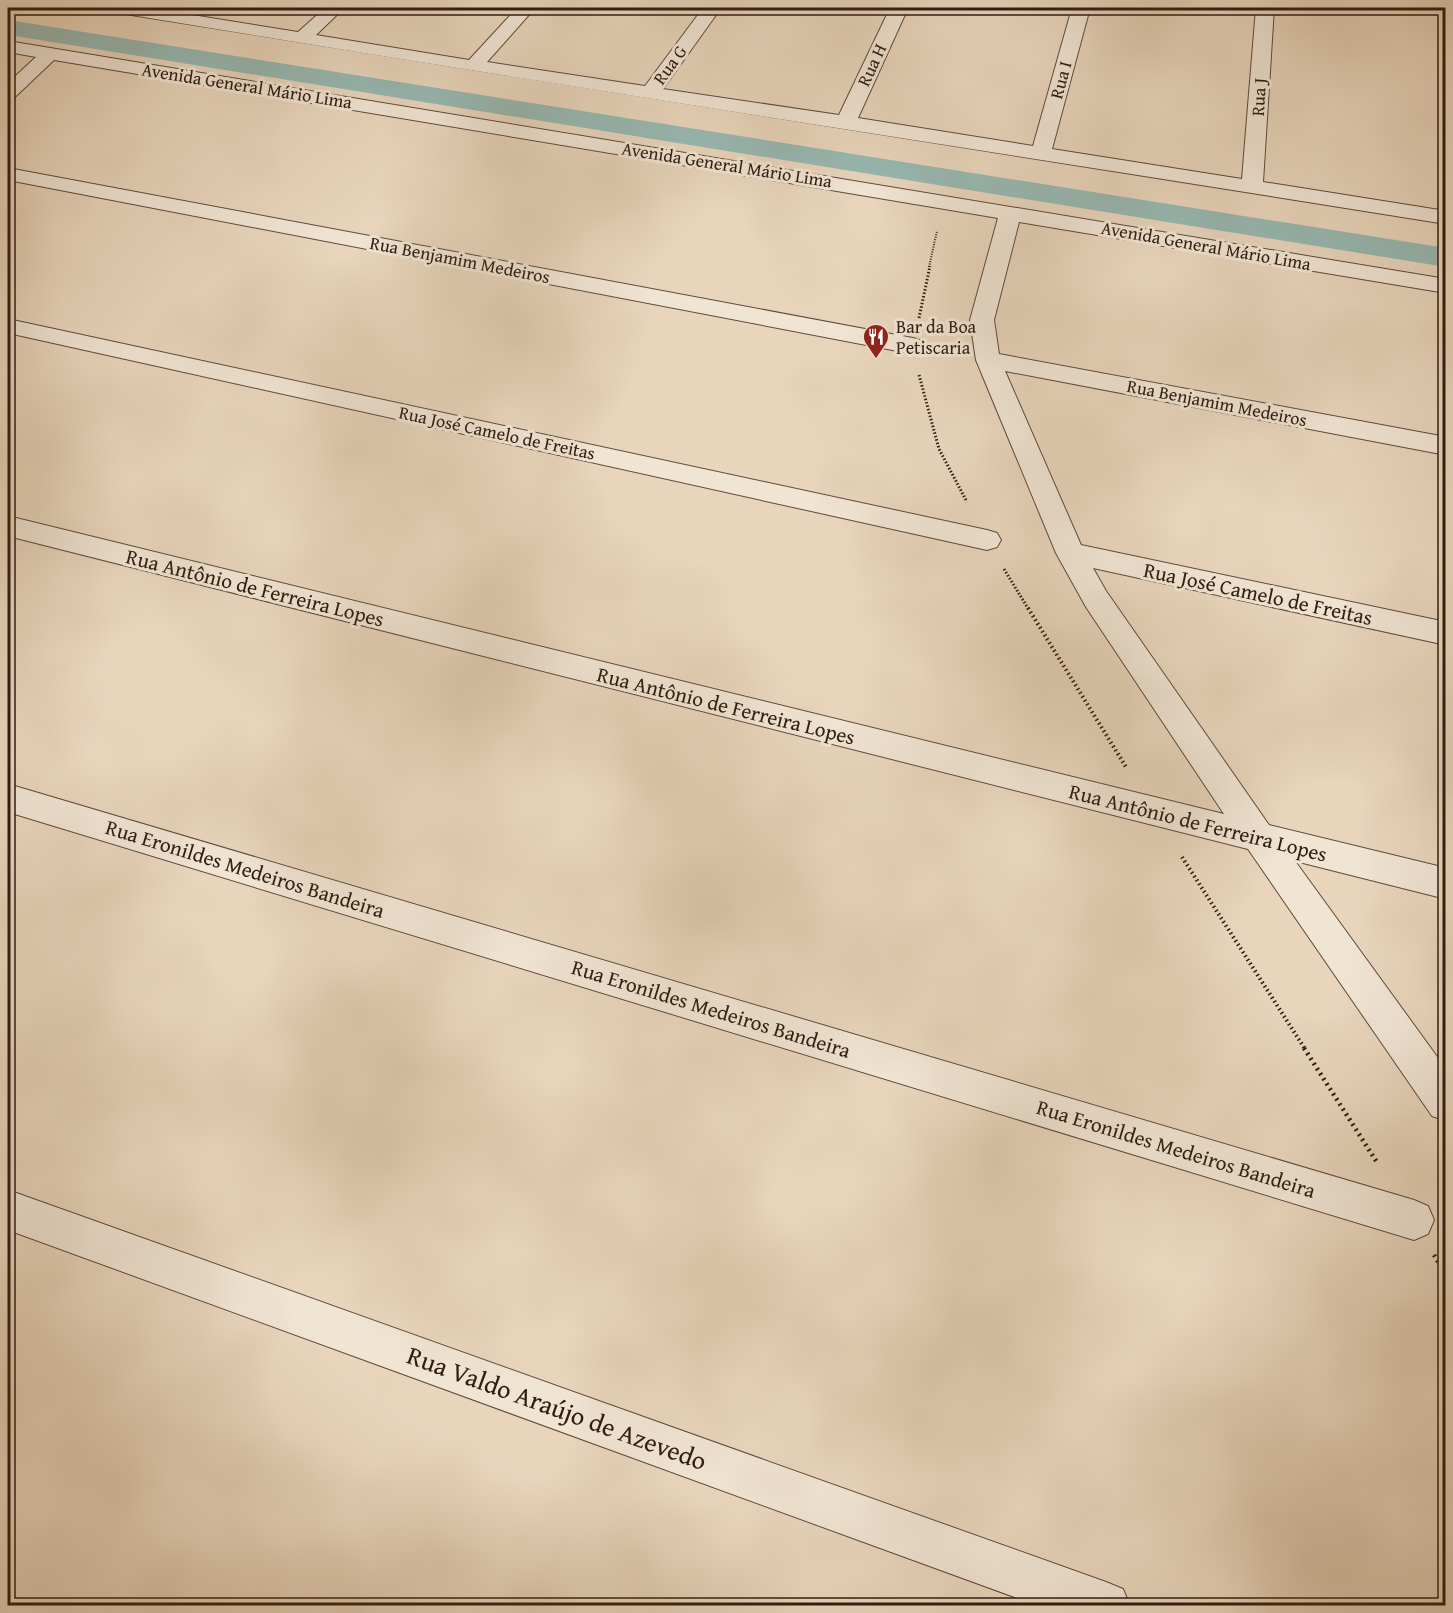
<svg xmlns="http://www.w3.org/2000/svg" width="1453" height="1613" viewBox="0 0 1453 1613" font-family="'Gentium Book Plus',serif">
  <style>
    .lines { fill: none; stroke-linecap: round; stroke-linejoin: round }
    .canal { fill: #97b8b2; fill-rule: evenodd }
    .minor-casing { stroke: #5e4a3b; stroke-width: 2 }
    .path-far3 { stroke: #301c10; stroke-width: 2; stroke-dasharray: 1 1.5; stroke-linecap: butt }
    .path-far2 { stroke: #301c10; stroke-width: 3; stroke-dasharray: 1.5 2; stroke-linecap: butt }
    .path-far1 { stroke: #301c10; stroke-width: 4; stroke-dasharray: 1.5 3; stroke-linecap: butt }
    .path { stroke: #301c10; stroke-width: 4.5; stroke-dasharray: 2 4; stroke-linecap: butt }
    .minor { fill: #f0e4d3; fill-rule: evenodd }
    .labels { text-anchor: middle; stroke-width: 6; stroke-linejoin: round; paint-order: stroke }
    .far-street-label { font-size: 18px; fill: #301c10; stroke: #f0e4d3 }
    .far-poi-label { font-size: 18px; fill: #301c10; stroke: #f0e4d3; text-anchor: start }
    .street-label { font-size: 21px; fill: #301c10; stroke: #f0e4d3 }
    .near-street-label { font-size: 26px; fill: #301c10; stroke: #f0e4d3 }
  </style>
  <rect width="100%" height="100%" fill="#e8d5bc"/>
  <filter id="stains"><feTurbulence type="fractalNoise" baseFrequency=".00333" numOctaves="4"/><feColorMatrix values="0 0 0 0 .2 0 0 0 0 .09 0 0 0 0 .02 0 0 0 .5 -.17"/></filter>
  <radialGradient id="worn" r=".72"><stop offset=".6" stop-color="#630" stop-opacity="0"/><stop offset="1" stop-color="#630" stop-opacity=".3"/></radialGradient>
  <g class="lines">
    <path class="canal" d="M8,20l1438,228v19l-1437,-232z"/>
    <defs>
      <path id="minor" d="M110,8h39l149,24 27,-24h19l-28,27 153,25 48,-52h18l-48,54 158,24 58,-78h18l-58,81 176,26 51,-107h18l-50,110 175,28 39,-138h18l-38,141 190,30 14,-171h18l-11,174 183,29v13c-443,-71 -886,-138 -1327,-211l-6,-1z
        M8,41l1438,238v14l-427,-71 -25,98 5,34 447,83v18l-441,-84 76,174 365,77v23l-353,-77 13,23 163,234 177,43v31l-151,-38 151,208v52l-14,-5 -184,-267 -1240,-313v-20l1216,298 -138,-207 -30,-54 -80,-193 -6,-40 28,-102 -944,-158 -39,37 -7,2v-16l28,-26 -28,-5z
        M8,168l905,170 9,3 3,5 -3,5 -9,3 -905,-174z
        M8,319l979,211 10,3 4,7 -4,7 -10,3 -979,-217z
        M8,784l1406,416 14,6 6,14 -6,14 -14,6 -1406,-428z
        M8,1190l1098,392 17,7 7,17h-91l-1031,-376z"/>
    </defs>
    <use href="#minor" class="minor-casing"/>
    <path class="path-far3" d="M929,267l8,-36"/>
    <path class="path-far2" d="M919,318l11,-52
      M919,375l20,74 28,53
      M1004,569l25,41"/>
    <path class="path-far1" d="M1028,608l98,159
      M1182,857l123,192"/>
    <path class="path" d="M1304,1048l74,116
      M1434,1255l12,20"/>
    <use href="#minor" class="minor"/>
  </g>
  <defs>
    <symbol id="restaurant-pin" viewBox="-11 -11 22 30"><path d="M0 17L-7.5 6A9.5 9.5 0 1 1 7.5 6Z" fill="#8f2418" stroke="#f0e4d3"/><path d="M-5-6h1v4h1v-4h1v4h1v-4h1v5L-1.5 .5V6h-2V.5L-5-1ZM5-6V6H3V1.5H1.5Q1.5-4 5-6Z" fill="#fff"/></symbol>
  </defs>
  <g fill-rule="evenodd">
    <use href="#restaurant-pin" x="861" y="322" width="30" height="40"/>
  </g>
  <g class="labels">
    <g class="far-street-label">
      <text transform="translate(670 65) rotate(-54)" y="6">Rua G</text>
      <text transform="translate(872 65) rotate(-65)" y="6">Rua H</text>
      <text transform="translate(1061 80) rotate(-75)" y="6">Rua I</text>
      <text transform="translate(247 86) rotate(9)" y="6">Avenida General Mário Lima</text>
      <text transform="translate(1259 97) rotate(-86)" y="6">Rua J</text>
      <text transform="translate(727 165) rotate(9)" y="6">Avenida General Mário Lima</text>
      <text transform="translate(1206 246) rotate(10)" y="6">Avenida General Mário Lima</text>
      <text transform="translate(460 260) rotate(11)" y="6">Rua Benjamim Medeiros</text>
      <text transform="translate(1217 403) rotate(11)" y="6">Rua Benjamim Medeiros</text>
      <text transform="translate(497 433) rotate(12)" y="6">Rua José Camelo de Freitas</text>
    </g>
    <g class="far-poi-label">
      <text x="896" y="333">Bar da Boa<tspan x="896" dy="21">Petiscaria</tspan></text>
    </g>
    <g class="street-label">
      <text transform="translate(255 588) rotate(14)" y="7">Rua Antônio de Ferreira Lopes</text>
      <text transform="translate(1258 594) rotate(12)" y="7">Rua José Camelo de Freitas</text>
      <text transform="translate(726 706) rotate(14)" y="7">Rua Antônio de Ferreira Lopes</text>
      <text transform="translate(1198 823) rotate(14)" y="7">Rua Antônio de Ferreira Lopes</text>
      <text transform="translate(245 869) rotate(17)" y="7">Rua Eronildes Medeiros Bandeira</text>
      <text transform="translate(711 1009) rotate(17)" y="7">Rua Eronildes Medeiros Bandeira</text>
      <text transform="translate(1176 1149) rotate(17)" y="7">Rua Eronildes Medeiros Bandeira</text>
    </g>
    <g class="near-street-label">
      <text transform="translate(557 1408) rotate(20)" y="9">Rua Valdo Araújo de Azevedo</text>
    </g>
  </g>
  <rect width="1453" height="1613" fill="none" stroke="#e8d5bc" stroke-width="30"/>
  <rect x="9" y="9" width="1435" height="1595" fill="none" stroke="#301c10" stroke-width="3"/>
  <rect x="15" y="15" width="1423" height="1583" fill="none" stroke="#301c10" stroke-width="1.5"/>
  <rect width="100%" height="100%" filter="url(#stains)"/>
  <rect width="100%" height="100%" fill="url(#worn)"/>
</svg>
